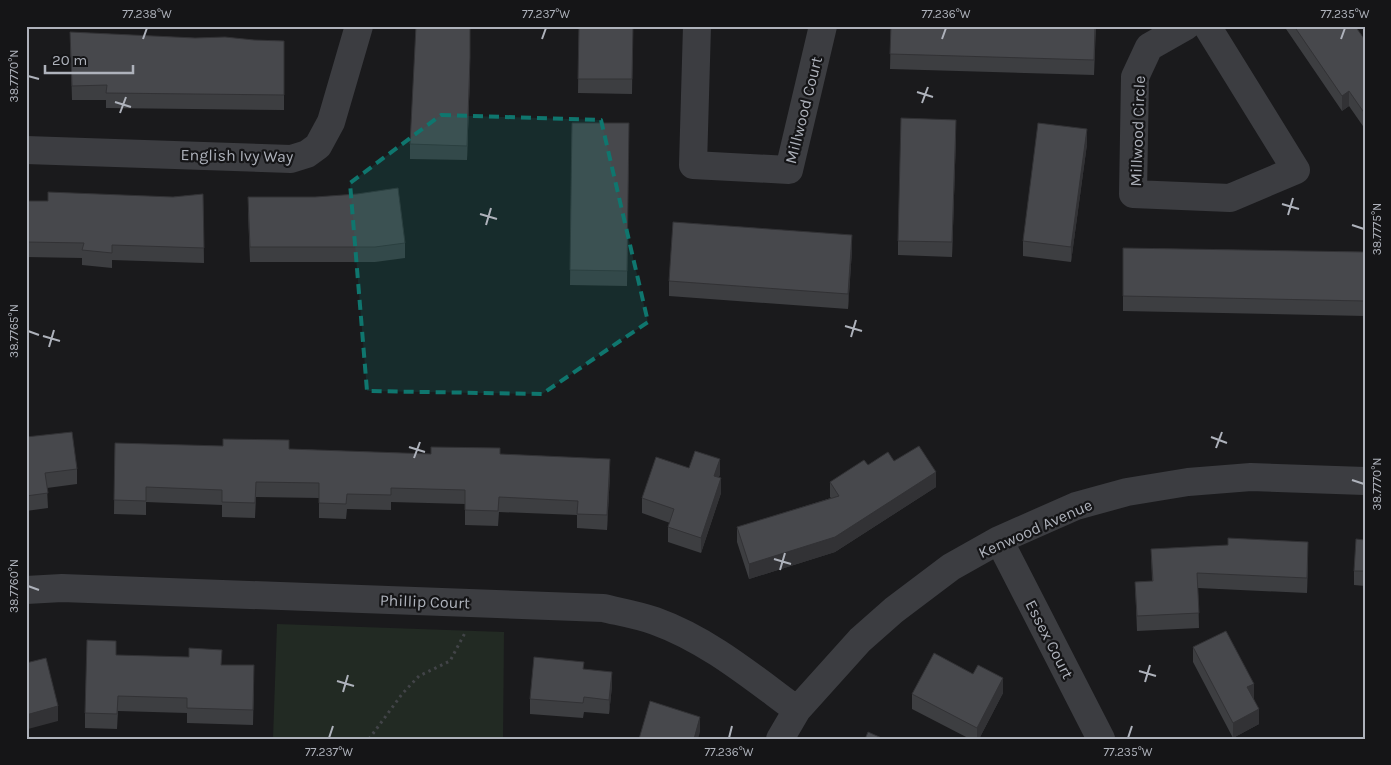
<svg xmlns="http://www.w3.org/2000/svg" width="1391" height="765" viewBox="0 0 1391 765" font-family="Karla,sans-serif">
  <style>
    .green { fill: #222a23 }
    .lines { fill: none; stroke-linecap: round; stroke-linejoin: round }
    .path { stroke: #424448; stroke-width: 3; stroke-dasharray: 2.5 4; stroke-linecap: butt }
    .minor { stroke: #3c3d41; stroke-width: 28 }
    .wall { fill: #3d3e41 }
    .shaded-wall { fill: #323235 }
    .building { fill: #47484c; stroke: #323235 }
    .marked { fill: #0f766e; fill-opacity: 0.2; stroke: #0f766e; stroke-width: 4; stroke-dasharray: 10 6; stroke-linejoin: round }
    .ticks { fill: none; stroke: #aeb2bb; stroke-width: 2 }
    .labels { text-anchor: middle; stroke-width: 4.5; stroke-linejoin: round; paint-order: stroke }
    .street-label { font-size: 16px; fill: #aeb2bb; stroke: #151517 }
    .neatline { fill: none; stroke: #aeb2bb; stroke-width: 2 }
    .ticks-label { font-size: 12px; text-anchor: middle; fill: #aeb2bb }
  </style>
  <rect width="100%" height="100%" fill="#1a1a1c"/>
  <path class="green" d="M277,624l227,8 -1,107h-230z"/>
  <g class="lines">
    <path class="path" d="M369,739l33,-45 17,-18 31,-15 16,-30"/>
    <path class="minor" d="M697,26l-4,139 96,5 34,-144
      M1186,26l-37,21 -14,30 -2,117 97,4 66,-28 -89,-144
      M26,150l265,9 16,-5 11,-8 13,-24 28,-96
      M999,540l102,199
      M26,590l36,-2 541,20c17,4 35,7 52,13 53,19 97,56 142,89
      M780,739l17,-29 63,-70 34,-30 57,-43 48,-27 77,-34 51,-14 61,-10 63,-5 114,4"/>
  </g>
  <path class="wall" d="M579,26h54l-1,68 -54,-1z
    M891,26h205l-2,49 -204,-6z
    M1284,26h71l10,14v89l-16,-23 -7,5z
    M70,32l125,6 89,3v69l-178,-2v-8h-34z
    M470,73l-3,87 -57,-1v-15z
    M572,123h57l-2,163 -57,-1z
    M956,135l-4,122 -54,-2v-14z
    M1087,144l-16,118 -48,-6v-15z
    M203,194l1,69 -92,-3v8l-30,-3v-7l-56,-1v-56h22l125,-4z
    M248,212l157,31v15l-30,4h-125z
    M1123,248l242,4v64l-242,-5z
    M852,250l-4,59 -179,-13v-15z
    M26,437l51,32v15l-30,4 1,20 -22,3z
    M115,443l316,11h69l110,20 -3,56 -30,-2v-13l-78,-3 -1,14 -33,-1v-21l-74,-2v8l-44,-1 -1,10 -27,-1v-20l-63,-1 -1,21 -33,-1v-12l-76,-3v13l-32,-1z
    M894,461l42,26 -101,65 -86,27 -12,-37v-15l94,-29 -1,-1v-15l38,-17z
    M689,468l31,6 -1,3 2,16 -20,60 -33,-11v-15l2,-4 -28,-10v-15z
    M1365,540v46l-11,-1v-14z
    M1151,549l157,8 -1,36 -109,-5 1,40 -62,3 -2,-49 17,-1z
    M1193,647l61,52 5,25 -26,14 -40,-76z
    M116,655l106,10 32,15 -1,45 -66,-2v-10l-69,-2 -1,18 -32,-1v-15z
    M584,669l28,17 -3,28 -25,-2 -1,6 -53,-4v-15z
    M973,674l30,19 -24,46h-9l-58,-30v-15z"/>
  <path class="shaded-wall" d="M470,58v15l-3,87v-14z
    M1349,91v15l-7,5v-15z
    M956,120v15l-4,122v-15z
    M1087,129v15l-16,118v-15z
    M852,235v15l-4,59v-15z
    M610,459v15l-3,56v-15z
    M720,459v15l-6,17v-15z
    M936,472v15l-101,65 -86,27v-15z
    M721,478v15l-20,60v-15z
    M1308,542v15l-1,36v-15z
    M612,672v14l-3,28v-14z
    M1003,678v15l-24,46h-2v-11z
    M1254,684v15l-7,3v-15z
    M58,706v15l-30,8v10h-2v-24z
    M1259,709v15l-26,14v-15z
    M700,717v15l-2,7h-4z"/>
  <path class="building" d="M416,26h54v32l-3,88 -57,-2z
    M579,26h54l-1,53h-54z
    M891,26h204l-1,34 -204,-6z
    M1294,26h61l10,14v74l-16,-23 -7,5z
    M70,32l125,6 30,-1 29,3 30,1v54l-178,-2 1,-8 -35,1z
    M901,118l55,2 -4,122 -54,-1z
    M572,123h57l-2,148 -57,-1z
    M1038,123l49,6 -16,118 -48,-6z
    M398,188l7,55 -30,4h-125l-2,-50h67l42,-3z
    M48,192l125,5 30,-3 1,54 -92,-3v8l-30,-3 2,-7 -58,-1v-41h22z
    M673,222l179,13 -4,59 -179,-13z
    M1123,248l242,4v49l-242,-5z
    M72,432l5,37 -32,4 3,20 -22,3v-59z
    M223,439l66,1v9l142,5v-7l69,1v6l110,5 -3,56 -30,-1 1,-13 -79,-4 -1,14 -33,-1v-20l-74,-2v7l-44,-1 -1,10 -27,-1v-20l-63,-1 -1,21 -33,-1v-12l-76,-3v14l-32,-1 1,-57 108,3z
    M919,446l17,26 -101,65 -86,27 -12,-37 102,-31 -9,-14 34,-22 4,5 20,-13 6,9z
    M695,451l25,8 -6,17 7,2 -20,60 -33,-11 6,-18 -32,-11 14,-41 33,11z
    M1228,538l80,4 -1,36 -110,-5 2,40 -62,3 -2,-34 18,-1 -2,-32 77,-4z
    M1356,539l9,1v31h-11z
    M1226,631l28,53 -7,3 12,22 -26,14 -40,-76z
    M87,640l29,1v14l73,2v-9l33,2 -1,15h33l-1,45 -66,-2v-10l-69,-2 -1,18 -32,-1z
    M934,653l39,21 5,-9 25,13 -26,50 -65,-34z
    M534,657l50,5 -1,7 29,3 -3,28 -25,-3 -1,6 -53,-4z
    M46,658l12,48 -32,9v-52z
    M650,701l50,16 -6,22h-12l-3,-1 -1,1h-39z
    M26,719l2,9h-2z
    M868,732l16,7h-19z"/>
  <path class="marked" d="M441,115l160,5 47,202 -106,72 -175,-3 -17,-208z"/>
  <path class="ticks" d="M143,39l4,-11M542,39l4,-11M942,39l4,-11M1341,39l4,-11M28,76l11,3M917,92l16,5M115,102l16,5M922,103l6,-16M120,113l6,-16M1282,204l17,5M480,214l17,5M1288,215l5,-17M486,225l5,-17M1352,225l12,4M845,326l17,5M28,331l11,4M43,336l17,5M851,337l5,-17M49,347l5,-17M1211,437l16,6M409,447l16,5M1216,448l6,-16M414,458l6,-16M1352,480l12,4M774,559l17,5M780,570l5,-17M28,586l11,4M1139,671l17,5M337,681l17,5M1145,682l5,-17M343,692l5,-17M329,738l4,-12M729,738l3,-12M1128,738l4,-12"/>
  <g class="labels">
    <g class="street-label">
      <text transform="translate(803 110) rotate(-76)" y="6">Millwood Court</text>
      <text transform="translate(1137 131) rotate(-88)" y="6">Millwood Circle</text>
      <text transform="translate(237 155) rotate(1)" y="6">English Ivy Way</text>
      <text transform="translate(1035 528) rotate(-24)" y="6">Kenwood Avenue</text>
      <text transform="translate(425 601) rotate(2)" y="6">Phillip Court</text>
      <text transform="translate(1050 639) rotate(63)" y="6">Essex Court</text>
    </g>
  </g>
  <rect width="1391" height="765" fill="none" stroke="#151517" stroke-width="55"/>
  <path d="M45 65v8h88v-8" fill="none" stroke="#aeb2bb" stroke-width="2.5"/>
  <text x="52" y="65" font-size="15" fill="#aeb2bb" stroke="#151517" stroke-width="4" paint-order="stroke">20 m</text>
  <rect x="28" y="28" width="1336" height="710" class="neatline"/>
  <g class="ticks-label">
    <text x="147" y="18">77.238°W</text>
    <text x="546" y="18">77.237°W</text>
    <text x="946" y="18">77.236°W</text>
    <text x="1345" y="18">77.235°W</text>
    <text transform="translate(14 76) rotate(-90)" y="4">38.7770°N</text>
    <text transform="translate(1377 229) rotate(-90)" y="4">38.7775°N</text>
    <text transform="translate(14 331) rotate(-90)" y="4">38.7765°N</text>
    <text transform="translate(1377 484) rotate(-90)" y="4">38.7770°N</text>
    <text transform="translate(14 586) rotate(-90)" y="4">38.7760°N</text>
    <text x="329" y="756">77.237°W</text>
    <text x="729" y="756">77.236°W</text>
    <text x="1128" y="756">77.235°W</text>
  </g>
</svg>
